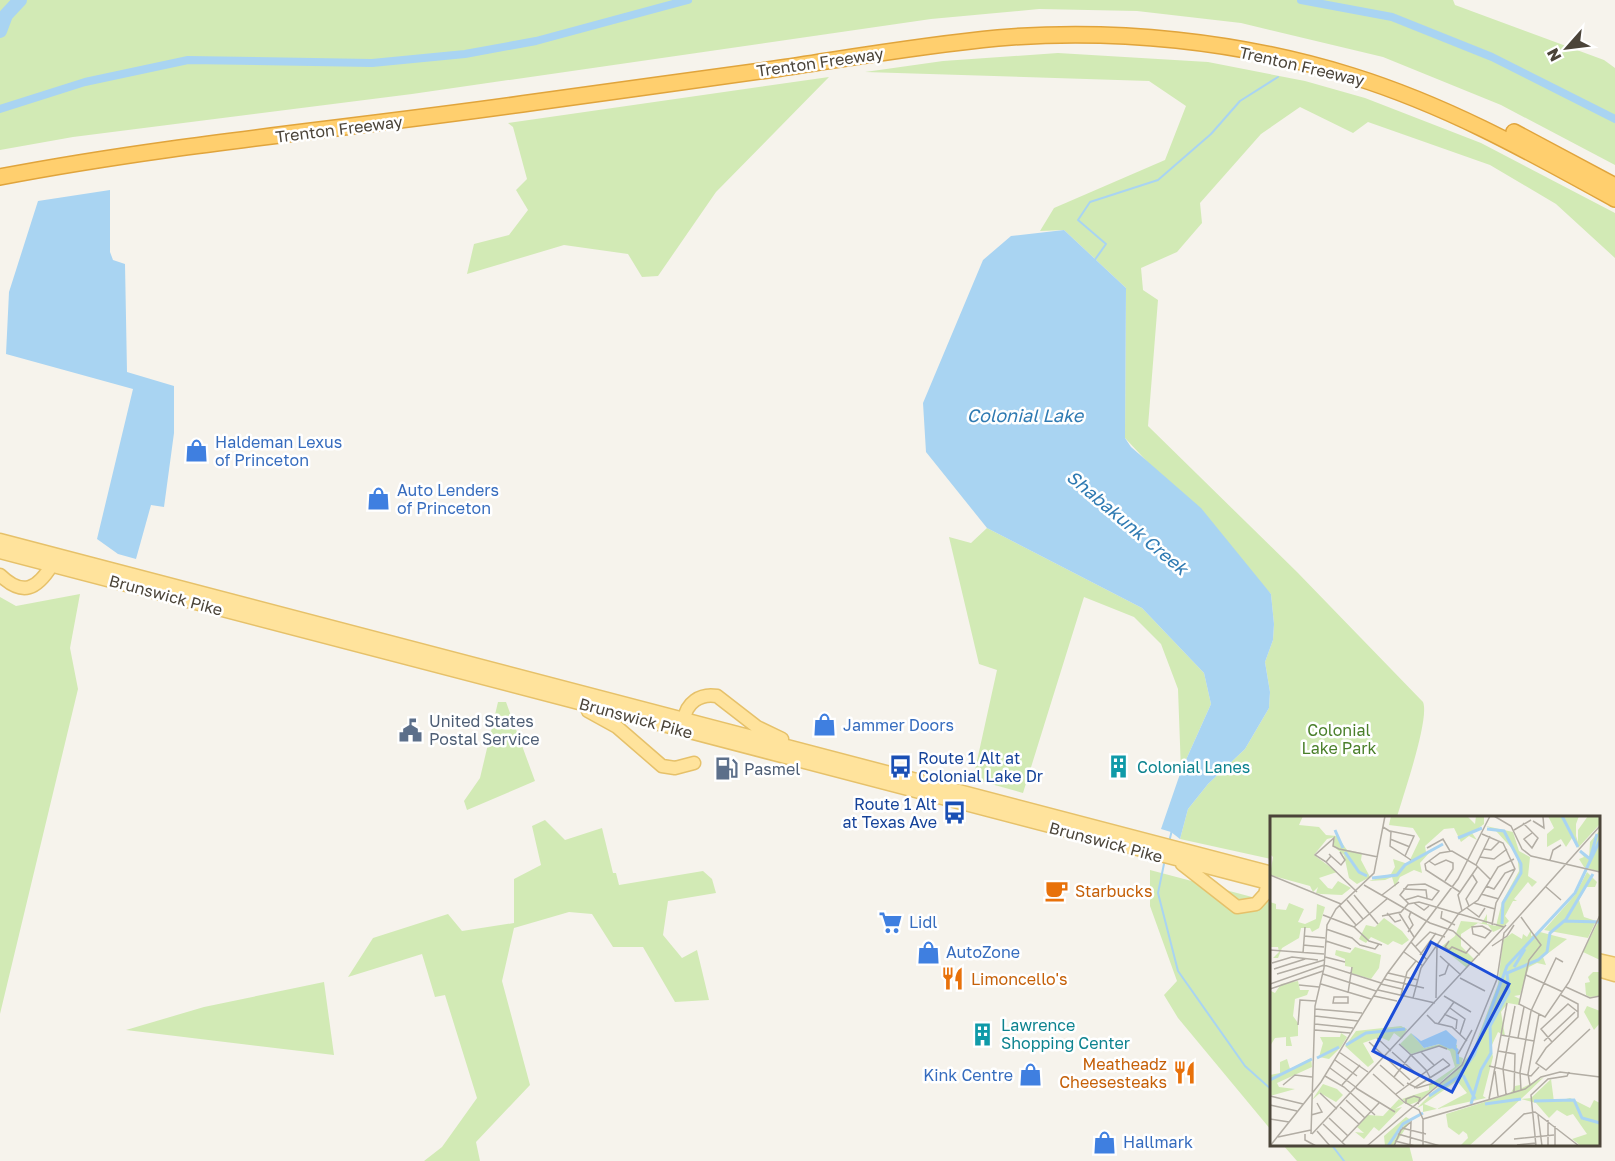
<svg xmlns="http://www.w3.org/2000/svg" width="1615" height="1161" viewBox="0 0 1615 1161" font-family="'Golos Text',sans-serif">
  <style>
    .green { fill: #d2eab5 }
    .water { fill: #a9d4f2 }
    .lines { fill: none; stroke-linecap: round; stroke-linejoin: round }
    .stream { stroke: #a9d4f2; stroke-width: 2 }
    .canal { stroke: #a9d4f2; stroke-width: 8 }
    .river { stroke: #a9d4f2; stroke-width: 14 }
    .major-casing { stroke: #e6c16a; stroke-width: 15 }
    .highway-casing { stroke: #e0a43c; stroke-width: 18 }
    .major { stroke: #ffe39c; stroke-width: 12 }
    .highway { stroke: #ffcf6e; stroke-width: 15 }
    .labels { text-anchor: middle; stroke-width: 5; stroke-linejoin: round; paint-order: stroke }
    .street-label { font-size: 16px; fill: #4b4439; stroke: #fff }
    .shop-label { font-size: 16px; fill: #366cbe; stroke: #fff; text-anchor: start }
    .service-label { font-size: 16px; fill: #4e5e75; stroke: #fff; text-anchor: start }
    .park-label { font-size: 16px; fill: #4a7f2a; stroke: #fff }
    .transit-label { font-size: 16px; fill: #164399; stroke: #fff; text-anchor: start }
    .culture-label { font-size: 16px; fill: #0d838f; stroke: #fff; text-anchor: start }
    .food-label { font-size: 16px; fill: #c56008; stroke: #fff; text-anchor: start }
    .water-label { font-size: 18px; font-style: italic; fill: #2e7ab2; stroke: #fff }
    .inset-river { fill: none; stroke: #a9d4f2; stroke-width: 3 }
    .inset-road { fill: none; stroke: #b2ada4; stroke-width: 1.5 }
    .view { fill: #1d4ed8; fill-opacity: 0.15; stroke: #1d4ed8; stroke-width: 3 }
    .inset-edge { fill: none; stroke: #4b4439; stroke-width: 3 }
  </style>
  <rect width="100%" height="100%" fill="#f6f3ec"/>
  <path class="green" d="M0,0h1453l2,5 149,55 11,8v97l-114,-60 -118,-48 -142,-34 -104,-12 -98,-2 -108,10 -519,75 -339,43 -73,13z
    M1058,53l150,9 97,19 60,17 116,45 134,70v45l-59,-54 -66,-39 -122,-43 -15,11 -53,-26 -39,27 -61,69 2,20 -25,29 -36,16 2,22 15,10 -10,126 149,146 126,130c7,16 -20,94 -26,115l-125,1 -1,41 -91,-20 8,-30 20,-25 37,-35 24,-41 1,-16 -5,-30 8,-22 1,-16 -3,-30 -146,-156 1,-150 -62,-58 -24,1 14,-23 111,-48 21,-54 -37,-25 -284,-9 78,-11z
    M829,77l-113,115 -58,84 -16,1 -14,-23 -64,-9 -97,29 7,-30 35,-9 19,-25 -12,-20 11,-11 -14,-52 -5,-4z
    M987,528l155,80 62,65 7,31 -30,67 -3,-82 -17,-45 -27,-27 -50,-20 -61,196 -50,-14 24,-109 -18,-6 -30,-127 22,6z
    M80,594l-10,54 8,41 -78,325v-417l16,9z
    M498,702h8l29,79 -68,29 -3,-9 16,-23z
    M545,820l20,20 37,-12 11,45h3l3,12 84,-14 9,8 4,14 -48,8 -5,34 19,23 15,-8 12,50 -34,2 -32,-55h-30l-21,-33 -23,-2 -55,16 -12,53 28,104 -54,57 4,19h-56l18,-14 35,-49 -32,-103 -10,2 -13,-43 -74,23 25,-39 75,-24 14,17 52,-8v-44l27,-14 -9,-39z
    M1150,870l121,32v228l-93,-112 -14,-23 13,-14 -27,-75z
    M324,982l10,73 -208,-25 78,-23z
    M1283,1145h126l4,16h-116z"/>
  <path class="water" d="M110,190v62l3,8 12,4 2,108 47,14v47l-10,74 -13,-2 -15,54 -18,-5 -21,-15 36,-150 -127,-35 3,-62 29,-91z
    M1064,230l62,58 -1,150 6,9 70,61 70,86 3,30 -1,16 -8,22 5,30 -1,16 -24,41 -37,35 -20,25 -8,30 -9,-7 -10,-3 20,-58 30,-67 -7,-31 -62,-65 -155,-80 -61,-76 -3,-49 60,-143 28,-24z"/>
  <g class="lines">
    <path class="stream" d="M1094,261l12,-17 -28,-24 12,-18 68,-22 53,-46 29,-33 38,-24
      M1169,842l3,-12
      M1165,859l-7,34 20,78 67,95 27,24
      M1331,1144l13,17"/>
    <path class="canal" d="M1301,0l91,17 100,40 123,62
      M0,109l85,-27 103,-22 184,3 93,-9 71,-13 152,-41"/>
    <path class="river" d="M0,31l6,-16 14,-15"/>
    <defs>
      <path id="major" d="M0,540l1272,333
        M0,552l1272,332
        M0,575c23,22 37,14 52,-10
        M588,711l29,16 45,39 13,2 19,-5
        M684,720c2,-17 16,-27 33,-24l40,31 25,12
        M1182,864l55,43 19,-3 9,-10 3,-11
        M1598,960l17,4
        M1598,970l17,5"/>
      <path id="highway" d="M1514,132l101,54
        M0,177c177,-34 357,-49 536,-75 80,-11 159,-22 239,-33 74,-11 148,-24 223,-31 116,-10 242,3 354,38 96,30 176,75 263,123"/>
    </defs>
    <use href="#major" class="major-casing"/>
    <use href="#highway" class="highway-casing"/>
    <use href="#major" class="major"/>
    <use href="#highway" class="highway"/>
  </g>
  <defs>
    <symbol id="shop-bare" viewBox="-9 -9 18 18"><path d="M-5-2.5h2.3a2.7 3.5 0 0 1 5.4 0H5L5.5 6h-11ZM-1.5-2.5h3a1.5 2.3 0 0 0-3 0Z" fill="#3f7fe0" stroke="#fff" stroke-width="2.5" paint-order="stroke"/></symbol>
    <symbol id="civic-bare" viewBox="-9 -9 18 18"><path d="M-.6-6.5H3V-4.5H.6V-3L4-1V1h2V6H-6V1h2V-1L-.6-3ZM-1.2 2.5V6h2.4V2.5Z" fill="#5c6f8a" stroke="#fff" stroke-width="2.5" paint-order="stroke"/></symbol>
    <symbol id="bus-bare" viewBox="-9 -9 18 18"><path d="M-5-6H5V4H4V6H2V4H-2V6H-4V4H-5ZM-3.5-4V0h7V-4ZM-3.5 1.2v1.5H-2V1.2ZM2 1.2v1.5H3.5V1.2Z" fill="#1a4fb4" stroke="#fff" stroke-width="2.5" paint-order="stroke"/></symbol>
    <symbol id="building-bare" viewBox="-9 -9 18 18"><path d="M-4-6H4V6H1V3H-1V6H-4ZM-2.5-4.3h1.7v1.8h-1.7ZM.8-4.3h1.7v1.8H.8ZM-2.5-1h1.7V.8h-1.7ZM.8-1h1.7V.8H.8Z" fill="#0f9aa8" stroke="#fff" stroke-width="2.5" paint-order="stroke"/></symbol>
    <symbol id="fuel-bare" viewBox="-9 -9 18 18"><path d="M-5.5-6h7V0h2V4h1.3V-2.5L3-4.5l.8-.8L6-3V5H2.5V1h-1V6h-7ZM-4.2-4.7v3.2H.2V-4.7Z" fill="#5c6f8a" stroke="#fff" stroke-width="2.5" paint-order="stroke"/></symbol>
    <symbol id="cafe-bare" viewBox="-9 -9 18 18"><path d="M-5.5-4.5H6V0H3Q3 3.5 0 3.5H-2.5Q-5.5 3.5-5.5 0ZM3-3.2v2h1.7v-2ZM-6 4.5H4V6H-6Z" fill="#e8710a" stroke="#fff" stroke-width="2.5" paint-order="stroke"/></symbol>
    <symbol id="supermarket-bare" viewBox="-9 -9 18 18"><path d="M-6-5.5h2.5l.6 2H6L4.5 2H-2.5L-4.4-4H-6ZM-1.5 3.2a1.3 1.3 0 1 0 .1 0ZM3 3.2a1.3 1.3 0 1 0 .1 0Z" fill="#3f7fe0" stroke="#fff" stroke-width="2.5" paint-order="stroke"/></symbol>
    <symbol id="restaurant-bare" viewBox="-9 -9 18 18"><path d="M-5-6h1v4h1v-4h1v4h1v-4h1v5L-1.5 .5V6h-2V.5L-5-1ZM5-6V6H3V1.5H1.5Q1.5-4 5-6Z" fill="#e8710a" stroke="#fff" stroke-width="2.5" paint-order="stroke"/></symbol>
  </defs>
  <g fill-rule="evenodd">
    <use href="#shop-bare" x="180" y="434" width="33" height="33"/>
    <use href="#shop-bare" x="362" y="482" width="33" height="33"/>
    <use href="#shop-bare" x="808" y="708" width="33" height="33"/>
    <use href="#civic-bare" x="394" y="714" width="33" height="33"/>
    <use href="#bus-bare" x="884" y="750" width="33" height="33"/>
    <use href="#building-bare" x="1102" y="750" width="33" height="33"/>
    <use href="#fuel-bare" x="710" y="752" width="33" height="33"/>
    <use href="#bus-bare" x="938" y="796" width="33" height="33"/>
    <use href="#cafe-bare" x="1040" y="874" width="33" height="33"/>
    <use href="#supermarket-bare" x="874" y="906" width="33" height="33"/>
    <use href="#shop-bare" x="912" y="936" width="33" height="33"/>
    <use href="#restaurant-bare" x="936" y="962" width="33" height="33"/>
    <use href="#building-bare" x="966" y="1018" width="33" height="33"/>
    <use href="#restaurant-bare" x="1168" y="1056" width="33" height="33"/>
    <use href="#shop-bare" x="1014" y="1058" width="33" height="33"/>
    <use href="#shop-bare" x="1088" y="1126" width="33" height="33"/>
  </g>
  <g class="labels">
    <g class="street-label">
      <text transform="translate(820 62) rotate(-8)" y="6">Trenton Freeway</text>
      <text transform="translate(1302 66) rotate(13)" y="6">Trenton Freeway</text>
      <text transform="translate(339 129) rotate(-7)" y="6">Trenton Freeway</text>
      <text transform="translate(166 595) rotate(15)" y="6">Brunswick Pike</text>
      <text transform="translate(636 718) rotate(15)" y="6">Brunswick Pike</text>
      <text transform="translate(1106 842) rotate(15)" y="6">Brunswick Pike</text>
    </g>
    <g class="shop-label">
      <text x="215" y="448">Haldeman Lexus<tspan x="215" dy="18">of Princeton</tspan></text>
      <text x="397" y="496">Auto Lenders<tspan x="397" dy="18">of Princeton</tspan></text>
      <text x="843" y="731">Jammer Doors</text>
      <text x="909" y="928">Lidl</text>
      <text x="946" y="958">AutoZone</text>
      <text x="1013" y="1081" text-anchor="end">Kink Centre</text>
      <text x="1123" y="1148">Hallmark</text>
    </g>
    <g class="service-label">
      <text x="429" y="727">United States<tspan x="429" dy="18">Postal Service</tspan></text>
      <text x="744" y="775">Pasmel</text>
    </g>
    <g class="park-label">
      <text x="1339" y="736">Colonial<tspan x="1339" dy="18">Lake Park</tspan></text>
    </g>
    <g class="transit-label">
      <text x="918" y="764">Route 1 Alt at<tspan x="918" dy="18">Colonial Lake Dr</tspan></text>
      <text x="937" y="810" text-anchor="end">Route 1 Alt<tspan x="937" dy="18">at Texas Ave</tspan></text>
    </g>
    <g class="culture-label">
      <text x="1137" y="773">Colonial Lanes</text>
      <text x="1001" y="1031">Lawrence<tspan x="1001" dy="18">Shopping Center</tspan></text>
    </g>
    <g class="food-label">
      <text x="1075" y="897">Starbucks</text>
      <text x="971" y="985">Limoncello's</text>
      <text x="1167" y="1070" text-anchor="end">Meatheadz<tspan x="1167" dy="18">Cheesesteaks</tspan></text>
    </g>
    <g class="water-label">
      <text x="1025" y="422">Colonial Lake</text>
      <text transform="translate(1127 523) rotate(40)" y="6">Shabakunk Creek</text>
    </g>
  </g>
  <g transform="translate(1270 816)">
    <rect width="330" height="330" fill="#f6f3ec"/>
    <path d="M0,0h33l-4,9 20,2 7,8 11,1 10,14 15,3 -1,7 9,17 -13,7 -8,-6 -5,-23 -11,-9 2,-9 -8,2 -13,16 23,17 -18,6 9,10 4,1 6,-8 13,7 -9,7 -21,-1 -5,-1 2,-6 -5,5 -3,-6 -40,-11 3,-18 -3,-3zM121,0h76l8,8 1,-8h8v8l-12,9 5,7 -8,-4 -8,6 -7,-14 -10,1 -19,17 1,6h4l-10,11 2,10 -8,-3 -14,7 -5,10 -3,-10 -7,3 -16,1 22,-7 4,-7 -2,-8 15,5 12,-25 -7,-11 -24,-3zM278,0h31l-3,8v12l2,6v-12l10,-14h12v8l-22,24 -6,-10 -6,9 -5,-8 -14,8v-13l7,-6zM216,10l27,6 6,19 11,6 -2,19 9,6 -5,5 -4,-5 -14,17 3,2h-4l-8,15 4,5 -7,7 -9,4 -5,-7 -10,-2 -17,11v12l13,13 -7,9 -26,-21 14,-11 6,-15 21,2 5,-9v10l9,2 6,-24 17,-31 -2,-17 -21,-23zM330,14v42l-16,-5 -5,-8 5,-2 -5,-6 10,8 1,-17zM317,56l10,10 -2,5h-9l-7,13 5,17 12,4 -8,17 -44,-8 31,-35zM0,86l6,2v5l10,1 3,-7 15,6 -6,13 7,2 11,-5 1,-15 8,3 -6,21 -7,4 -2,-4h-9l-2,10 -17,10 -4,10h-5l6,-6 -1,-5h-8zM114,102l18,13 7,9 -7,5 -9,-4 -5,4 -17,-8 -5,6 -7,-4 7,-14 9,2zM330,102v42l-17,-8zM261,114v6l9,-4 27,7 -24,18 3,8 -9,-2 -8,4 -9,28 -6,1 6,3 -1,6 -11,-2 -7,9 4,24 -7,-4 -7,15 2,10 -10,39 3,2 -63,14v-7l-6,3 55,-55 26,-69 5,-44 9,-7 10,6 1,-5 4,3zM187,265l10,12 -30,16 -13,-5zM85,131l26,8 -2,13 -8,11 -20,-6v-6l-6,-1v-7l-10,-4 1,-5 14,3zM323,156h7v24l-10,1 -4,-2 -1,-12 5,-1 -2,-5zM28,165l2,9h9l-2,5 -12,4 -2,17 5,7v13l-8,1 2,9h-6v-9l-11,1 -5,8 1,-55 4,2 6,-9zM317,190l13,5v12l-6,7 -10,-18zM131,210l6,3 -5,10 -8,-6 -5,8 -9,-4 -17,6 11,19 -6,5 -23,-21 11,-15zM71,217l6,4 -6,10 -12,12 -10,-2 4,-14 -3,-6h20zM141,217l13,15 16,-4 17,1v11l6,2 -1,5 -43,38 -10,4 -7,-6 27,-9v-5l26,-18 -5,-16 -10,-5 -29,8 -11,-10zM41,242l1,9 -35,16 2,4 16,2 -25,7v-21l10,-2v-11l7,-3 3,10zM274,261l-23,22 10,-1 20,-19 3,23 16,-4 20,10 4,-8 6,3v43h-19l-9,-7 15,-5 -14,-20 -6,2 -10,-6 -8,8 -13,-15 -15,-4 -52,47h-9l8,-8 -1,-4 -4,-3 -4,4 -11,-8 -2,-13 64,-20 5,-8 5,-1v4zM53,268l14,5 6,6 -7,7 -16,-9 -8,7zM129,283l5,4 -9,6 7,-2 -23,24 -5,-4 -10,12 -9,-7 9,1 -7,-6 11,-12 15,1zM136,301l5,3 -17,26h-9l-1,-10z" fill="#d2eab5" fill-rule="evenodd"/>
    <path d="M176,214l11,10 -1,7 -6,2 -11,-5 -15,4 -13,-15 10,8z" fill="#a9d4f2"/>
    <path class="inset-river" d="M292,0l16,31M217,13l17,2 17,33v9l-18,30 -1,21M65,14l8,18M188,22l24,-10M310,35l10,8 7,-25M75,36l14,20 8,4M102,62l25,-3 8,-10 38,-21M295,105l28,-47M244,151l11,-18M76,229l20,-12 39,-4M182,230l5,4 1,14M47,242l22,-11M193,259l12,24M0,264l42,-21M159,280l29,-19 16,-22 33,-89 68,-73 25,-53M264,285l40,-1 8,18 18,5M201,288l10,-34 10,-17 -1,-27 19,-34 -2,-19 31,-13 9,-8 3,-19 14,-12 36,1M215,288l36,-5M118,330l15,-22 20,-11"/>
    <path class="inset-road" d="M224,0l17,10 11,23 9,7 69,16M263,5l11,7 -1,-11M253,7l15,15 -6,10 -8,-9 8,-6M113,11l8,5 -1,14 21,14M244,14l17,-10M120,15l24,5 -9,20M212,18l21,9 12,26 -19,34 -4,22M120,23l20,8M161,30l-4,2 16,-9 7,12M214,33l7,1 9,-9M59,38l2,2 -5,6 -11,-7 19,-17 -1,8 6,3 39,8M61,40l10,9 4,-5 -5,-8M210,41l14,2 13,-10M280,44l3,-10 8,-5M159,45l6,4 11,-5 7,3v6l-8,12M56,46l31,30M206,49l14,-29M0,59l71,29M94,69l66,38 23,8 27,24M216,70l8,3 11,-16 10,-4M276,71l15,13M133,73l23,1 1,8M190,76l-34,-22 -1,-6 15,-11 12,-2 24,14 14,14M211,78l18,5M84,79l24,29M112,79l17,-13M77,84l16,19M135,84l13,-4 14,4 7,-9 -14,-7 -17,1 -8,10 9,9M144,87l10,7 5,-4M204,87l21,6M69,89l17,20M199,90l-3,-7 11,-17 -5,-8M197,92l12,9 6,-9M172,95l-1,7 14,7M192,95l-4,-16 20,-29M117,97l8,9 6,-2M129,97l15,24M53,99l31,12 15,14 13,4M112,100l19,-4 7,-8 11,-2 85,25M251,101l20,28 -12,15 -10,44 26,13 24,-35 31,-67M212,110l9,5 -6,7 -12,-4 -1,-7zM84,111l34,-29M56,113l26,9 8,7 15,4 4,-5M138,116l5,-7 -4,-8 2,-6M34,120l21,2M56,125l25,8M179,125l-4,6 4,3 3,-3 14,6 5,-6M141,126l16,18M33,129l21,2M222,130l15,-10 7,-11M145,131l15,-15 15,5M0,134l54,4M134,136l19,14M33,137l2,-26M150,139l16,-22M170,140l21,19M55,141l20,5M2,147l20,-6 26,3M4,153l31,-10M118,157l30,7M7,158l47,-14M53,158l53,17M256,159l37,17M169,160l6,-2 4,-11M190,162l25,13M114,163l40,9M0,168l54,-19 57,18M51,168l50,15M111,168l21,5M29,169l20,2M296,171l24,11 10,-2M0,173l53,-18M108,174l57,13M78,177l4,-26M131,179l6,-23 9,-11M291,179l17,9v13l-32,31 -10,15 10,7 44,-41M104,180l23,5M174,180l27,16M64,181h14v6h-15zM143,182l8,-30 38,-55 19,-13 20,-33 16,-8M166,182l1,-51M180,192l15,11 -5,15M45,193l47,4M174,198l13,6 -1,9M157,199l8,8 17,4 15,14M45,200l43,5M45,208l38,4M168,208l16,-22M28,209l2,-25 16,1M45,214l35,3M231,219l33,6M107,222l14,13M248,222l6,-31M274,225l31,-29M99,226l16,15M282,226l-11,-13 27,-25 10,8M129,228l12,11 28,-9 8,3M228,235l17,3 -1,38M69,236l29,20M122,236l26,23M151,236l13,13M188,238l14,-24M116,242l24,22M65,244l22,16M110,249l24,21M219,250l42,10 8,-9M60,252l27,20M225,255l3,25M103,258l31,28 15,8 4,9 102,-30 16,-12 19,-5 40,5M55,260l19,11 31,28M124,261l17,-22 15,15 7,13M137,267l10,5 17,-5M13,269l12,-10 17,2M72,269l18,-20M260,269l-2,-11 11,-60M86,272l39,24M144,272l36,-23M251,274l-1,-18 11,-61 25,-53 7,4M50,277l17,16M126,278l47,-35 7,6M236,278l-3,-25 12,-63M0,280l33,8M219,283l18,-96M76,284l19,18M136,288v-5l8,-3 6,2 -2,6M0,289l27,6M70,291l19,17M41,299l11,-3 -5,-9M268,299l4,31M59,302l19,18M0,303l19,3M153,303v27M278,304v26M53,308l23,22M132,312l24,6M47,315l13,15M35,318v6l11,6M41,318l4,-128 9,-38 3,-43 9,-16 38,-36 11,-57M42,318l194,-209M128,318l42,12M8,321l33,-7M244,323l40,-4M125,325l20,5M72,326l37,-39M247,329l19,-2M0,330l51,-64 66,-108 71,-95 32,-63M97,330l95,-81 35,-86 7,-46 96,-107M124,330l7,-16 10,-8 -1,24M220,330l34,-32 11,-2 44,34M266,330l-5,-51 17,-16 19,-3 2,-4M285,330v-20"/>
    <path class="view" d="M161,126l78,42 -57,108 -79,-41z"/>
    <rect width="330" height="330" class="inset-edge"/>
  </g>
  <g transform="translate(1567 48) rotate(242)" stroke="#ffffff" stroke-width="4.5" paint-order="stroke">
  <path d="M0-4.5L10 22L0 15L-10 22Z" fill="#4b4439"/>
  <text y="-9" font-size="16" font-weight="bold" text-anchor="middle" fill="#4b4439">N</text>
  </g>
</svg>
